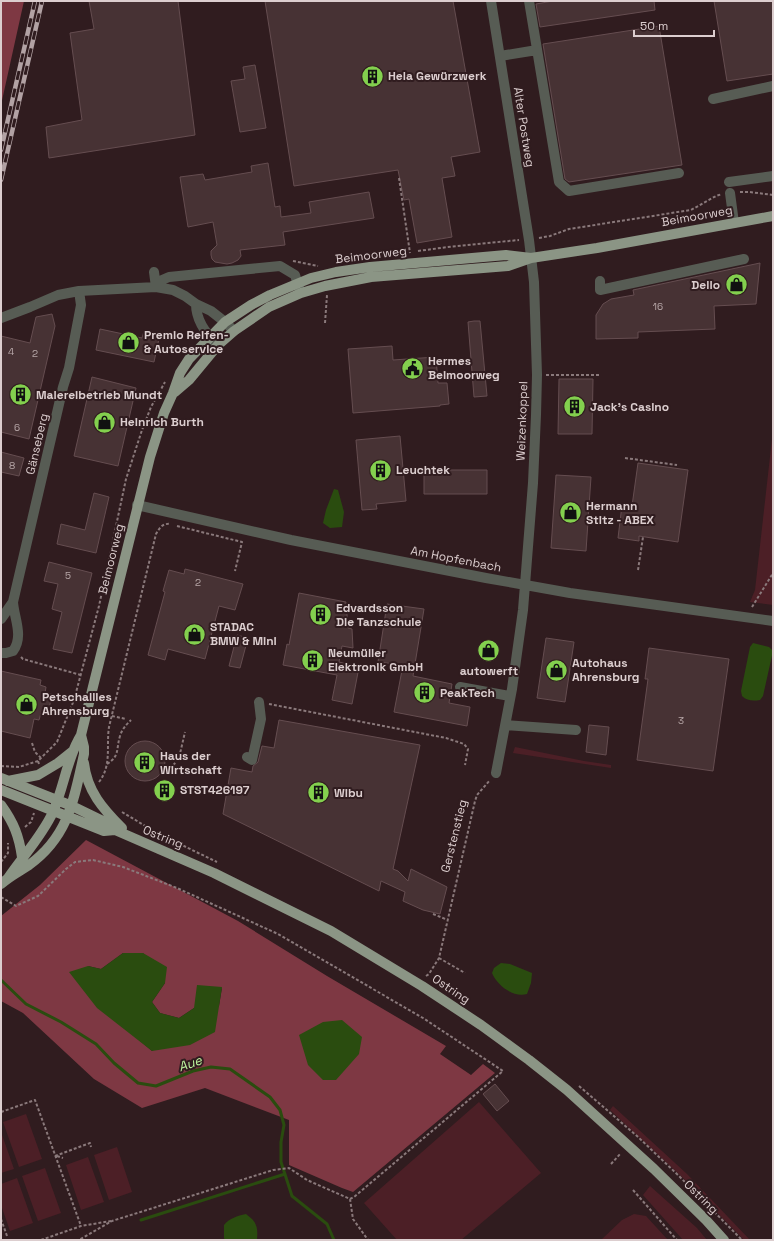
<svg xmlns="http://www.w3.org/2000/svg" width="774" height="1241" viewBox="0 0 774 1241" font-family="'Space Grotesk',sans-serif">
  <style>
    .green { fill: #4c1f26 }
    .forest { fill: #7e3843; fill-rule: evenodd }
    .water { fill: #2a4c0f }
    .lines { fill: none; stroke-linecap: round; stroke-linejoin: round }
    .stream { stroke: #2a4c0f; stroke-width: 3 }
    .building { fill: #473234; stroke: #654d50 }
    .path { stroke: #8a797b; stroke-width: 2; stroke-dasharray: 3 2; stroke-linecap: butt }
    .minor { stroke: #575c54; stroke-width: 10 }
    .major { stroke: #8b9585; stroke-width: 10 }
    .rail-casing { stroke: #b2a2a4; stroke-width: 4.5 }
    .rail { stroke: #301c1f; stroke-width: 3; stroke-dasharray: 9; stroke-linecap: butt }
    .labels { text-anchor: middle; stroke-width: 4; stroke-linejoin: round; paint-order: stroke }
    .number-label { font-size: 10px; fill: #b7a7a8 }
    .poi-label { font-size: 12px; font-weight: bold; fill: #dccecf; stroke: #301c1f; text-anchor: start }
    .street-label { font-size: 12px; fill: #dccecf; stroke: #301c1f }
    .water-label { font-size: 13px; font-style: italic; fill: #bbf29c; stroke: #301c1f }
  </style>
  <rect width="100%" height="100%" fill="#301c1f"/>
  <path class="green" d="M773,430v175l-23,-3 5,-12z
    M515,747l69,14 27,4v3l-98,-15z
    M479,1102l62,71 -80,67h-64l-33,-37z
    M613,1106l74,68 63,66h-6l-61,-62 -73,-68z
    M26,1114l16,45 -23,8 -16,-45z
    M1,1132l13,37 -13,4z
    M117,1147l15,45 -23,8 -15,-45z
    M88,1157l16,45 -23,8 -15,-45z
    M45,1168l16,45 -23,8 -16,-45z
    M17,1178l16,45 -23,8 -9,-26v-21z
    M650,1186l47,42 10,12h-24l-40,-45z
    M634,1214l12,2 22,24h-67l21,-20z"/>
  <path class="forest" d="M1,1h23l-23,104z
    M86,840l152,81 89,55 119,70 -6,8 31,21 12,-11 12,9 -142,119 -11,-4 -53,-23v-45l-84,-32 -63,20 -48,-29 -71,-66 -22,-12v-85l39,-31zM123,953h20l22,30 -13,19 8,11 19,5 15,-10 28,-20 -3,18 -67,45 -26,-22 -38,-63 13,3z"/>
  <path class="water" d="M334,489l4,1 6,22 -2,15 -12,1 -7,-5 3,-13z
    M753,643l16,4 4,4 -10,45 -3,4c-7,1 -13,1 -18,-4l-1,-5 9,-44z
    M123,953h20l24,14 -2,16 -13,19 8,11 19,5 15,-10 3,-23 25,2 -7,45 -25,13 -38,6 -55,-43 -28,-36 19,-6 13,3z
    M501,963l9,1 22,9 -1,10 -4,11c-14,4 -30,-9 -35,-21l2,-5z
    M342,1020l20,17 -3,17 -23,26h-13l-15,-15 -9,-30 24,-13z
    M246,1214c11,8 12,13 11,26h-32l-1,-2v-13c6,-7 13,-9 22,-11z"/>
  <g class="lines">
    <path class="stream" d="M1,980l25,24 35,18 35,22 18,19 24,20 18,3 37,-15 18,-4 19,2 40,28 10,13 4,15 -3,17v20l11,34 35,28 7,16
      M141,1220l144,-46"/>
  </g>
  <path class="building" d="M89,1h89l17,134 -146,23 -3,-31 36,-7 -12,-87 24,-4z
    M265,1h188l27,151 -29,5 4,19 -13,2 10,59 -35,6 -8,-44 -5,1 -6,-30 -104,16z
    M553,1h101l1,9 -115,17 -4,-23z
    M714,1h59v73l-46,7z
    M659,26l23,139 -113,17 -4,-3 -22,-135z
    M255,65l11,63 -26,4 -9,-51 14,-2 -2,-12z
    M268,163l7,44 5,-1 1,11 30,-4 -2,-11 60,-10 5,26 -91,14 2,13 -45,5 1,6 -3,4 -6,3 -5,1 -12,-2 -3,-3 -1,-4v-4l6,-6 -4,-23 -25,5 -8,-50 23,-3 2,6 47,-8 -1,-6z
    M760,263l-4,41 -42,2 1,23 -77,3v6l-42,1v-24l7,-11 8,-5 23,-4 -1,-5z
    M52,314l3,12 -26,113 -28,-7v-96l29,7 6,-26z
    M474,321h6l7,75 -13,1 -6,-75z
    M100,329l42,9 2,-7 16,3 -6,28 -58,-12z
    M392,346l1,14 43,-3 2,26h9l2,21 -9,1v1l-87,7 -5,-64z
    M92,377l44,11 -18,78 -44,-10z
    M559,379h34l-1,55h-34z
    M400,436l6,65 -30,3 1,5 -15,1 -6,-70z
    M1,452l23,6 -5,18 -18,-4z
    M638,463l50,7 -10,72 -39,-6v5l-21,-3 4,-33 10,1z
    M424,470h63v24h-63z
    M556,475l35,2 -5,74 -35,-3z
    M94,493l15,4 -13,56 -39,-9 4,-20 24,6z
    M49,562l43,11 -20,80 -19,-4 9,-37 -10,-3 6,-25 -14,-3z
    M185,569l58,15 -8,26 -16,-4 -14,53 -37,-10 -3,11 -17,-5 17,-63 -2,-1 6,-21 15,4z
    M299,593l47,9 2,26 4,1 1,19 -11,-2 -3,16 20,5 -7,37 -20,-4 5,-25 -54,-10 4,-21 2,1z
    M387,604l37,5 -11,67 39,8 -3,19 21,4 -3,19 -73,-14 9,-47 -25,-3z
    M237,635l11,3 -8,30 -11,-2z
    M546,638l28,4 -9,60 -28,-4z
    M485,642l10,1 -2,15 -10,-2z
    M649,648l80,11 -16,112 -76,-11 11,-81h-3z
    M1,671l40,9 -1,5 6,2 -1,6 7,1 -4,20 -7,-1 -2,7 -5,-1 -4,19 -29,-7z
    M279,720l141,25 -27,124 5,2 10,10 3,-12 36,18 -7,27 -17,-4 -20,-9 2,-9 -24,-11 -2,10 -156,-77 8,-46 21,4 1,-6 5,-4 4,-16 12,2z
    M589,725l20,2 -3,28 -20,-3z
    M125 761a20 20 0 1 1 40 0a20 20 0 1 1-40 0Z
    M495,1084l14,17 -12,10 -14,-17z"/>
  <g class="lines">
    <path class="path" d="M399,178l11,75
      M740,192h10l23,3
      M539,238l11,-2 19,-7 122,-19 25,-14 6,-2
      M418,251l30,-4 71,-7
      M293,261l25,5
      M325,323l2,-28
      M546,375h54
      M625,458l52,7
      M177,526l65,16 -7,29
      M638,570l5,-33
      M752,607l21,-34
      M21,657l2,2 58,16
      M269,704l177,34 18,6 4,5 -3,16
      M112,716l14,3
      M32,743l3,9 6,6
      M39,764l-1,-3 19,-19 17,-42 25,-94 27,-127 16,-49 9,-23 14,-25
      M107,764c13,-8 9,-15 13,-28 2,-7 6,-11 11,-16
      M1,766l18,1 19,-6
      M165,766l6,2 8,-10 6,-26
      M99,782c13,-17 7,-35 10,-55l47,-193c4,-7 7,-11 15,-10
      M122,812l35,21 60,29
      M25,827l6,-5 3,-9
      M1,862l7,-9v-10
      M1,897l15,9 22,-10 28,-27 9,-7 18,-2 30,7 54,21 101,46 145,84 80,53 -149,126 -4,2 -43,-19 -18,-12 -16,2 -161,51 -33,19
      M433,914l15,6
      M439,958l26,15
      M426,976l3,-2 10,-16 36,-157 2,-6 13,-15
      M579,1086l58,50 42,40 63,64
      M1,1112l34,-12 46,126
      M55,1156l35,-13 1,4
      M57,1156l6,2
      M611,1164l10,-11
      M633,1190l44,50
      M350,1199l3,20 15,21
      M1,1219l6,17
      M41,1240l40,-14 30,-5"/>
    <path class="minor" d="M491,1l38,239 5,42 3,93 -1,40 -3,68 -10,127 -11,79 -16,84
      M529,1l30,181 10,9 110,-18
      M500,56l37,-6
      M713,99l60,-13
      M729,182l44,-6
      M730,193l4,30
      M154,272l2,15
      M600,281v9l144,-31
      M156,287l6,-7 7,-3 111,-11 15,9 5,16
      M196,304c0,17 11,31 22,41
      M1,318l29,-11 28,-12 21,-4 77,-4 17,3 12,6 11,8 15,7 14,11 9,9
      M137,505l154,35 195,38 84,15 203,28
      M1,619l12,-17
      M1,653h5l7,-2c11,-15 1,-33 0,-49l50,-215 6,-19 12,-63 -2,-14
      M460,687l50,9
      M506,725l70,5
      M247,757l5,3 9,-41 -2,-17"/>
    <path class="major" d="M175,392l14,-12 29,-35 16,-14 35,-24 32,-14 24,-7 46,-9 137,-11 23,-8 66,-10 176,-32
      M84,763c3,28 19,46 38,65
      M1,778l71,28 35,17 8,7 99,43 117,58 91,55 59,39 48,35 38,30 87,79 52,51 18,20
      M8,781l30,-6 20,-12 15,-12
      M1,790l103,41 11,-1
      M1,805c13,18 18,31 21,52
      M8,878c15,-22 34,-42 45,-66 11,-25 14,-54 28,-77l69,-278 14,-44 9,-20 7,-20 9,-14 36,-37 26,-17 19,-10 41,-17 25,-6 34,-5 136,-12 25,3
      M1,884c9,-8 19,-13 28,-19 40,-29 45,-66 55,-111v-7l-3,-12"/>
    <defs>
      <path id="rail" d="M1,150l34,-149
        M1,180l41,-179"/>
    </defs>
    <use href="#rail" class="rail-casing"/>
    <use href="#rail" class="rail"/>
  </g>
  <defs>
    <symbol id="building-disc" viewBox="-11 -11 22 22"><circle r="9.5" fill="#83d04e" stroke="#301c1f"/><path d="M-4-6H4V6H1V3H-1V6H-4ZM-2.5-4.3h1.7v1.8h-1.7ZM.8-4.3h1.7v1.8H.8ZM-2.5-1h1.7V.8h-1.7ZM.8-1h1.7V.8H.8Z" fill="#111"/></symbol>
    <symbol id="shop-disc" viewBox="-11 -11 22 22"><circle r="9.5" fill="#83d04e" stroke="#301c1f"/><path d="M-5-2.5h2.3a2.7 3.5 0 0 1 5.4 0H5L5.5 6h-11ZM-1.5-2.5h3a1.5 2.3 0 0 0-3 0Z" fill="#111"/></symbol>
    <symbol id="civic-disc" viewBox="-11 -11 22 22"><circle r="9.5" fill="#83d04e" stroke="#301c1f"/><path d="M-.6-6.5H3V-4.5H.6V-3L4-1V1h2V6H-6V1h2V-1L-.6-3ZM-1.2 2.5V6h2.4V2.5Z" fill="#111"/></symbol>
  </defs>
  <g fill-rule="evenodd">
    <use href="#building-disc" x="360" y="64" width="25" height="25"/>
    <use href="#shop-disc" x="724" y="272" width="25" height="25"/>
    <use href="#shop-disc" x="116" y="330" width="25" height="25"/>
    <use href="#civic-disc" x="400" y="356" width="25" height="25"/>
    <use href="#building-disc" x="8" y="382" width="25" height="25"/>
    <use href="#building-disc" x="562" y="394" width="25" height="25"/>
    <use href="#shop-disc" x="92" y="410" width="25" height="25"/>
    <use href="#building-disc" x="368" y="458" width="25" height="25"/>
    <use href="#shop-disc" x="558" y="500" width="25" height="25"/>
    <use href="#building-disc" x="308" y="602" width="25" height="25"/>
    <use href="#shop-disc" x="182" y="622" width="25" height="25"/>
    <use href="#shop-disc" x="476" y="638" width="25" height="25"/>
    <use href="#building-disc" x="300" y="648" width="25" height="25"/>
    <use href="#shop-disc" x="544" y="658" width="25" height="25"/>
    <use href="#building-disc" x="412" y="680" width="25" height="25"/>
    <use href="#shop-disc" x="14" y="692" width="25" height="25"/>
    <use href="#building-disc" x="132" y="750" width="25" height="25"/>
    <use href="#building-disc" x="152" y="778" width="25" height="25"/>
    <use href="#building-disc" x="306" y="780" width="25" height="25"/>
  </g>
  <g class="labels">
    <g class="number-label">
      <text x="658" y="310">16</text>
      <text x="11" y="355">4</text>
      <text x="35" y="357">2</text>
      <text x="17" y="431">6</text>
      <text x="12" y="469">8</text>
      <text x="68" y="579">5</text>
      <text x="198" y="586">2</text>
      <text x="681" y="724">3</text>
    </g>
    <g class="poi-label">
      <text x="388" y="80">Hela Gewürzwerk</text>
      <text x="720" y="289" text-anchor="end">Dello</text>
      <text x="144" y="339">Premio Reifen-<tspan x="144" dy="14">&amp; Autoservice</tspan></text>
      <text x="428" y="365">Hermes<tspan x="428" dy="14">Beimoorweg</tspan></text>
      <text x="36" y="399">Malereibetrieb Mundt</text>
      <text x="590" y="411">Jack's Casino</text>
      <text x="120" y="426">Heinrich Burth</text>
      <text x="396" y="474">Leuchtek</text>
      <text x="586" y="510">Hermann<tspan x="586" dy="14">Stitz - ABEX</tspan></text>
      <text x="336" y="612">Edvardsson<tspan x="336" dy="14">Die Tanzschule</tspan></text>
      <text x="210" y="631">STADAC<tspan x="210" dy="14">BMW &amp; Mini</tspan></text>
      <text x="328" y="657">Neumüller<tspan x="328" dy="14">Elektronik GmbH</tspan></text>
      <text x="572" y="667">Autohaus<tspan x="572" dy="14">Ahrensburg</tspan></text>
      <text x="489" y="675" text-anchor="middle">autowerft</text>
      <text x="440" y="697">PeakTech</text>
      <text x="42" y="701">Petschallies<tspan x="42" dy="14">Ahrensburg</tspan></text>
      <text x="160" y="760">Haus der<tspan x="160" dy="14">Wirtschaft</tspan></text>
      <text x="180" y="794">STST426197</text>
      <text x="334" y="797">Wibu</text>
    </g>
    <g class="street-label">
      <text transform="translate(524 127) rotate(81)" y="4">Alter Postweg</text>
      <text transform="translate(697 216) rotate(-10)" y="4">Beimoorweg</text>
      <text transform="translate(371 255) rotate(-7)" y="4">Beimoorweg</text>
      <text transform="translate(522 421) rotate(-88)" y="4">Weizenkoppel</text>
      <text transform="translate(37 444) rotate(-77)" y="4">Gänseberg</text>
      <text transform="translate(111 559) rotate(-76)" y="4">Beimoorweg</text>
      <text transform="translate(456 559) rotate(11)" y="4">Am Hopfenbach</text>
      <text transform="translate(454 836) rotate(-76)" y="4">Gerstenstieg</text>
      <text transform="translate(163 837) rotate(22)" y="4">Ostring</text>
      <text transform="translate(451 989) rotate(34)" y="4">Ostring</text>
      <text transform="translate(701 1197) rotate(45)" y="4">Ostring</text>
    </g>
    <g class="water-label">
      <text transform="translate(190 1063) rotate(-19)" y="5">Aue</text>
    </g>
  </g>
  <rect width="774" height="1241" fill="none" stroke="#dccecf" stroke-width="4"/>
  <path d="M634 30v6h80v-6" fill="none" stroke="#dccecf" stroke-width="2"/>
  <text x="640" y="30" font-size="12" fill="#dccecf" stroke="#301c1f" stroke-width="3" paint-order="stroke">50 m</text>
</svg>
